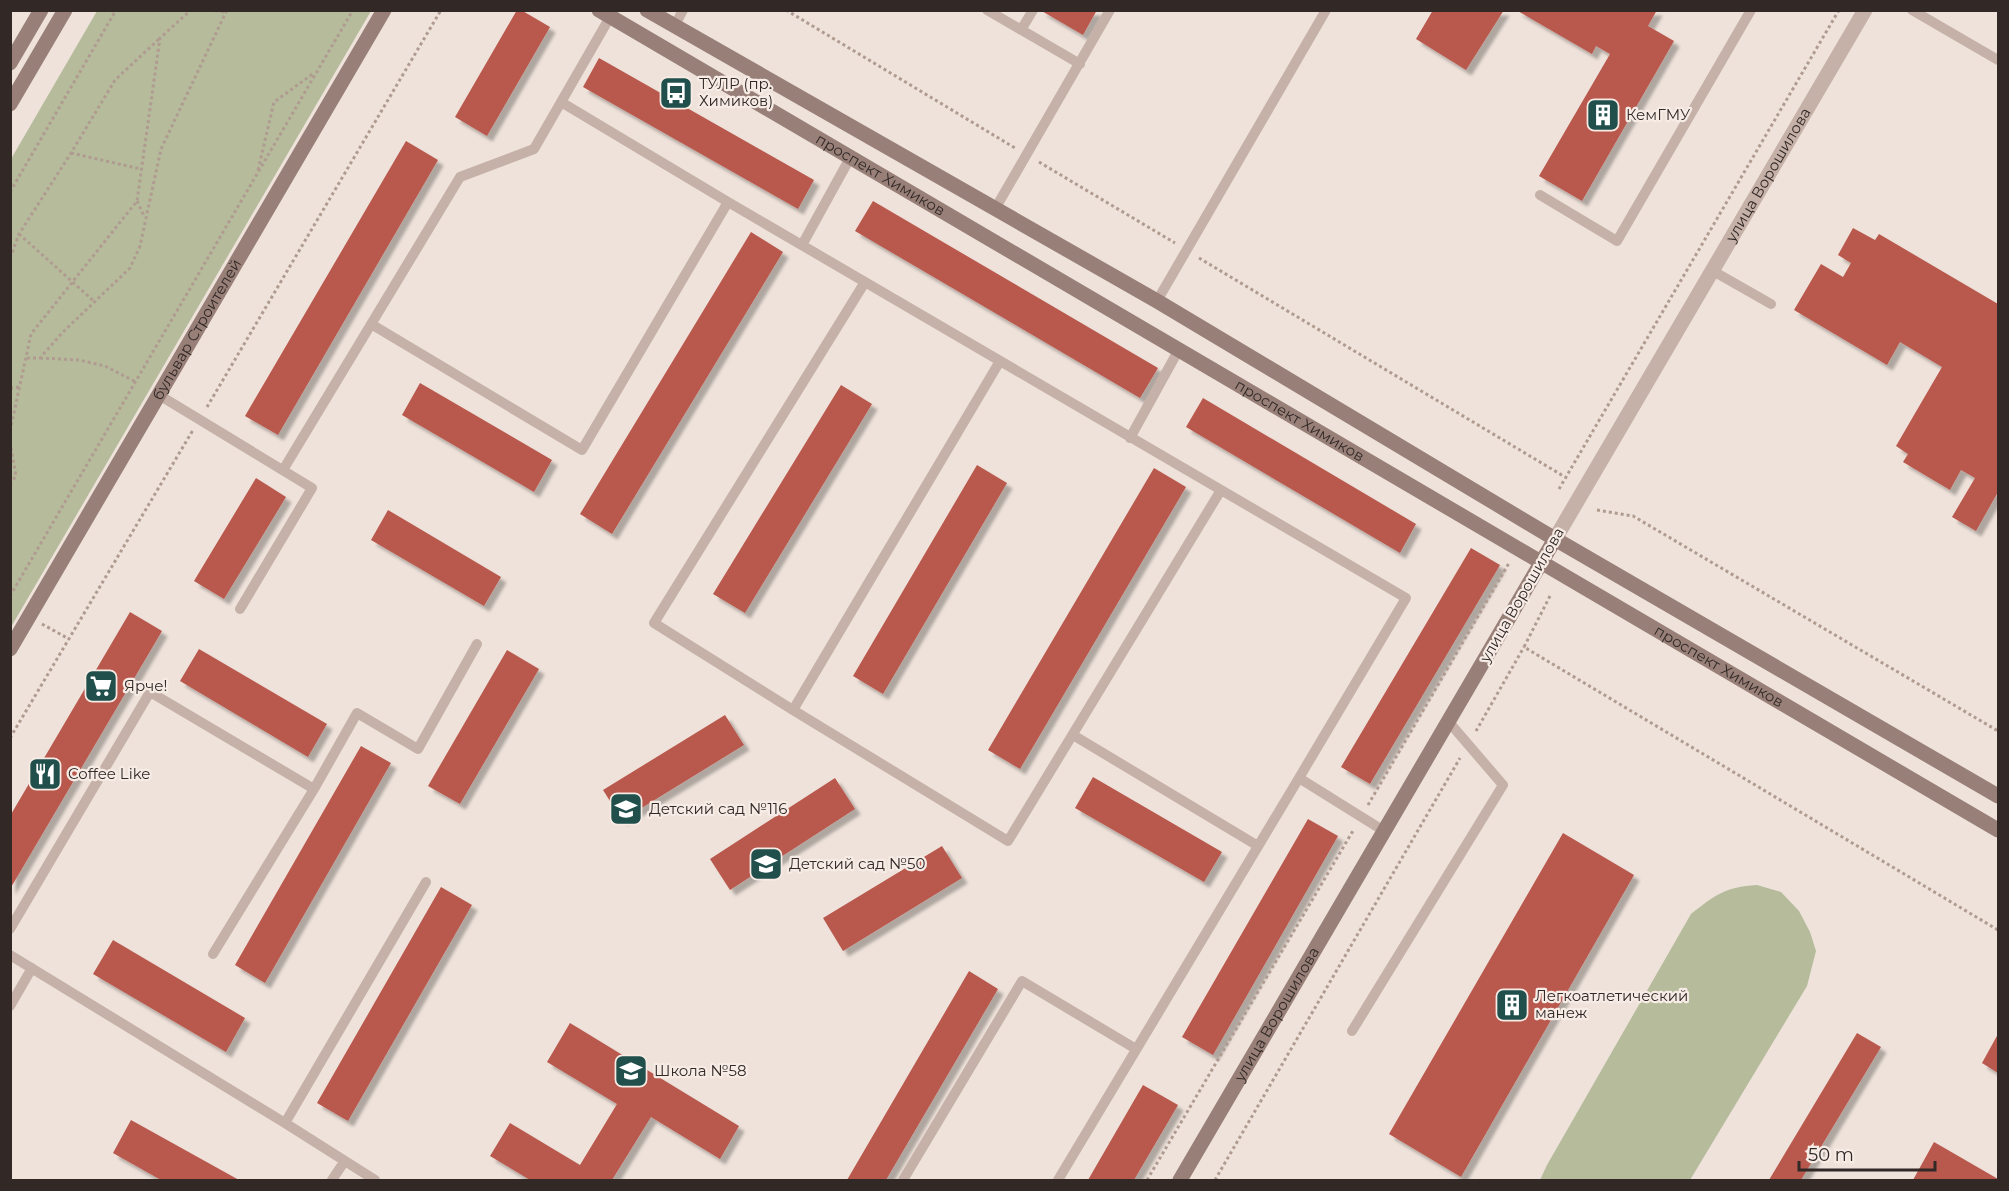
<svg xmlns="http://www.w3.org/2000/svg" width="2009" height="1191" viewBox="0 0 2009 1191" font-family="Montserrat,sans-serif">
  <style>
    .green { fill: #b5bb9b }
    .building { fill: #b9584d; filter: url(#shadow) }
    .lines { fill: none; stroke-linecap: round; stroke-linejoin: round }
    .path { stroke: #b09b91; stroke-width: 3; stroke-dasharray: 3 3; stroke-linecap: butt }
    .lane { stroke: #c5b1a7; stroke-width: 10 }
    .street { stroke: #c5b1a7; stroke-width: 15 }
    .secondary { stroke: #988079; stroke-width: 15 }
    .labels { text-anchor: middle; stroke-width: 4.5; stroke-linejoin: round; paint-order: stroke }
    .poi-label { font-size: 15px; fill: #322927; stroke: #f7ece5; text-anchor: start }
    .street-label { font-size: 15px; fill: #322927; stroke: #f7ece5 }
  </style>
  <defs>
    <filter id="shadow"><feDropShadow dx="5.5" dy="5.5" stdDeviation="1.5" flood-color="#0004"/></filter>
  </defs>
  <rect width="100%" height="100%" fill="#eee2da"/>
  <path class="green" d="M97,11h274l-360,616v-468z
    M1757,885l24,7 18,19 11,21 6,19 -9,35 -117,194h-150l7,-15 144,-251c24,-19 34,-27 66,-29z"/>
  <path class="building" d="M517,10h4l29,17 -63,109 -32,-19z
    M1040,10h57l-14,25z
    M1433,10h71l-38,60 -50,-31z
    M1516,10h141l-9,16 26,15 -92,160 -43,-25 71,-122 -14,-8 -4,8z
    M599,58l215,122 -16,29 -215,-122z
    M406,141l32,19 -160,275 -33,-19z
    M873,201l285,167 -18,30 -285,-167z
    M1853,228l22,12 4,-6 119,70v188l-22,39 -24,-14 23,-39 -14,-8 -11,20 -47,-28 5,-8 -12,-8 46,-79 -42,-25 -13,23 -93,-55 27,-46 22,13 8,-14 -13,-8z
    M751,232l32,20 -171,282 -32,-20z
    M420,383l132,77 -18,32 -132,-77z
    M841,385l31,19 -127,209 -32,-19z
    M1203,398l213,126 -16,29 -214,-126z
    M977,465l30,18 -124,211 -30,-18z
    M1154,468l32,19 -166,282 -32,-19z
    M256,478l30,19 -62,102 -30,-18z
    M388,510l113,67 -17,29 -113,-66z
    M1471,548l29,17 -130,219 -29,-17z
    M130,612l32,19 -152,258v-73z
    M199,649l128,75 -19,33 -128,-76z
    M507,650l32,19 -79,135 -32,-18z
    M725,715l19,30 -122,75 -19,-30z
    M361,746l30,17 -126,220 -30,-18z
    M1093,777l129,75 -18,30 -129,-74z
    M835,778l20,31 -125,81 -20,-31z
    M1308,819l30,17 -125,219 -31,-18z
    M1563,833l71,42 -173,302 -72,-43z
    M942,846l20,32 -119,73 -20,-33z
    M441,887l31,18 -124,216 -31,-18z
    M113,940l132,78 -19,34 -133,-78z
    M969,971l29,18 -112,191h-39z
    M570,1023l169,103 -19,33 -69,-42 -39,63h-82l-40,-24 20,-33 70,42 37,-61 -70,-42z
    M1857,1033l24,14 -80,133h-32z
    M1998,1034v39l-16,-10z
    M1143,1085l35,20 -44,75h-46z
    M131,1120l108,60h-78l-48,-27z
    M1934,1142l64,37v1h-85z"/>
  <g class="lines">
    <path class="path" d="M209,10l17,2
      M786,10l229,138
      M71,153l70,16
      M1039,162l136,81
      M258,170l16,-68 40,-29
      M10,192l106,-182
      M137,201l7,15
      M19,234l76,68
      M10,258l9,-24 52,-81 44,-73 44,-41
      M1199,258l366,219
      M27,358h13l23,-26 67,-64 10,-22 21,-97 66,-139
      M40,358l39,2 26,6 31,16
      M10,388l10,-1
      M207,407l234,-397
      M10,431l21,-97 106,-133 23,-163 31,-28
      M10,442l6,34 -6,8
      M1559,489l280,-479
      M1597,510l36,6 365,215
      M10,596l343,-586
      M1550,596l-26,51 474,283
      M42,624l27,15
      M1476,731l48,-84
      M10,738l183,-308
      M1368,805l141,-242
      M1147,1180l207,-351
      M1215,1180l245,-422"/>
    <path class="lane" d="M987,10l93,54
      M1912,10l86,50
      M674,27l9,-17
      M1021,30l12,-20
      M1540,195l77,46 134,-231
      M728,202l678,396 -107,180 85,53
      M995,209l115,-199
      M802,245l48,-87
      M1713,271l58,33
      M865,282l-211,341 139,87 215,131 213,-351
      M1157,301l169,-291
      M371,324l211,126 146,-248 -167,-100
      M159,395l153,93 -72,121
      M1130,438l48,-87
      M283,470l177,-293 74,-28 76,-132
      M793,710l207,-349
      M1073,735l185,111
      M314,789l43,-76 61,36 59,-105
      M10,929l140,-237 164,97 -101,165
      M10,955l275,168 141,-241
      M10,1006l22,-38
      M1352,1031l151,-246 -55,-64
      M285,1123l90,57
      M332,1180l12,-18
      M903,1180l119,-199 114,68
      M1058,1180l241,-402"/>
    <path class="street" id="s1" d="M1555,539l310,-529"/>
    <g class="secondary">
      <path id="s2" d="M599,10l1399,820"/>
      <path d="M647,10l510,291 398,238 443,257"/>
      <path d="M10,63l31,-53"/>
      <path d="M10,104l55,-94"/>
      <path id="s3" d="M10,649l374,-639"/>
      <path id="s4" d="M1180,1180l375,-641"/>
    </g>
  </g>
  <defs>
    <symbol id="bus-square" viewBox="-11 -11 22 22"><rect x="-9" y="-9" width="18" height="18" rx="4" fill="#214f4c" stroke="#f7ece5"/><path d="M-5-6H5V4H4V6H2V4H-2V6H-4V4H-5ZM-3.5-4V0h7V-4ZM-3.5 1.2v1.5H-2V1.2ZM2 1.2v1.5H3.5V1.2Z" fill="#fff"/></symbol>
    <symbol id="building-square" viewBox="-11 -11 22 22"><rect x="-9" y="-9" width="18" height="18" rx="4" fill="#214f4c" stroke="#f7ece5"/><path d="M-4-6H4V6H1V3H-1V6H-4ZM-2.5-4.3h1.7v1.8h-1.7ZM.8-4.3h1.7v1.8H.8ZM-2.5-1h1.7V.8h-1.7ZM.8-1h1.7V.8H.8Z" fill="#fff"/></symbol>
    <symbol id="supermarket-square" viewBox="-11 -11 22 22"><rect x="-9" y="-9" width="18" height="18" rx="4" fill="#214f4c" stroke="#f7ece5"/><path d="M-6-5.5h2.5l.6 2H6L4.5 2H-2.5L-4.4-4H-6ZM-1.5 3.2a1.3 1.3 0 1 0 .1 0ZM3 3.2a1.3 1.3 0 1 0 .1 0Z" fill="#fff"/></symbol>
    <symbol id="restaurant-square" viewBox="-11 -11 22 22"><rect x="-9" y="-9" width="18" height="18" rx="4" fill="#214f4c" stroke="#f7ece5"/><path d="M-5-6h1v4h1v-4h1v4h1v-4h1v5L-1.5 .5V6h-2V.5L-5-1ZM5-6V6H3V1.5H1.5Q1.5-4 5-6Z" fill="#fff"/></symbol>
    <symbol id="school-square" viewBox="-11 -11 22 22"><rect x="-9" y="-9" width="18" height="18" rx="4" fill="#214f4c" stroke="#f7ece5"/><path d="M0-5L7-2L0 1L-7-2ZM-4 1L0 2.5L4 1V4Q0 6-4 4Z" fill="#fff"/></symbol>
  </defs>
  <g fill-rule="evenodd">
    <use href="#bus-square" x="657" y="74" width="38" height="38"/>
    <use href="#building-square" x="1584" y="96" width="38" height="38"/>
    <use href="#supermarket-square" x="82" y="667" width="38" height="38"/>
    <use href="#restaurant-square" x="26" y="755" width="38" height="38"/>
    <use href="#school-square" x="607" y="790" width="38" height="38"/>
    <use href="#school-square" x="747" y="845" width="38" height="38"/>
    <use href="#building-square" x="1493" y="986" width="38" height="38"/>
    <use href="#school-square" x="612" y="1052" width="38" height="38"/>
  </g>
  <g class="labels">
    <g class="poi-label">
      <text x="699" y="89">ТУЛР (пр.<tspan x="699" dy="17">Химиков)</tspan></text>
      <text x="1626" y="120">КемГМУ</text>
      <text x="124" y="691">Ярче!</text>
      <text x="68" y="779">Coffee Like</text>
      <text x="649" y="814">Детский сад №116</text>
      <text x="789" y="869">Детский сад №50</text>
      <text x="1535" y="1001">Легкоатлетический<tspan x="1535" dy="17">манеж</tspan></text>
      <text x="654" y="1076">Школа №58</text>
    </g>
    <g class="street-label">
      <text dy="5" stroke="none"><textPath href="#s2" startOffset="326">проспект Химиков</textPath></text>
      <text dy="5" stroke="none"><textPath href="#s1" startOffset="422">улица Ворошилова</textPath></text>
      <text dy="5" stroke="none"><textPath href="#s3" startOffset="370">бульвар Строителей</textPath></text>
      <text dy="5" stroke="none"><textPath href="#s2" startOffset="812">проспект Химиков</textPath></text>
      <text transform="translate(1522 595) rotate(-60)" y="5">улица Ворошилова</text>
      <text dy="5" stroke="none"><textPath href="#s2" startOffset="1298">проспект Химиков</textPath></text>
      <text dy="5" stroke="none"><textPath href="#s4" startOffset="192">улица Ворошилова</textPath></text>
    </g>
  </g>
  <rect width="2009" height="1191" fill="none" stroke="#322927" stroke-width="24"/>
  <path d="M1799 1161v9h136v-9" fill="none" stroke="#322927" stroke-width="3"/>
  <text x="1808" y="1161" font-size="18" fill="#322927" stroke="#f7ece5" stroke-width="4.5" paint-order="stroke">50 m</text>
</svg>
